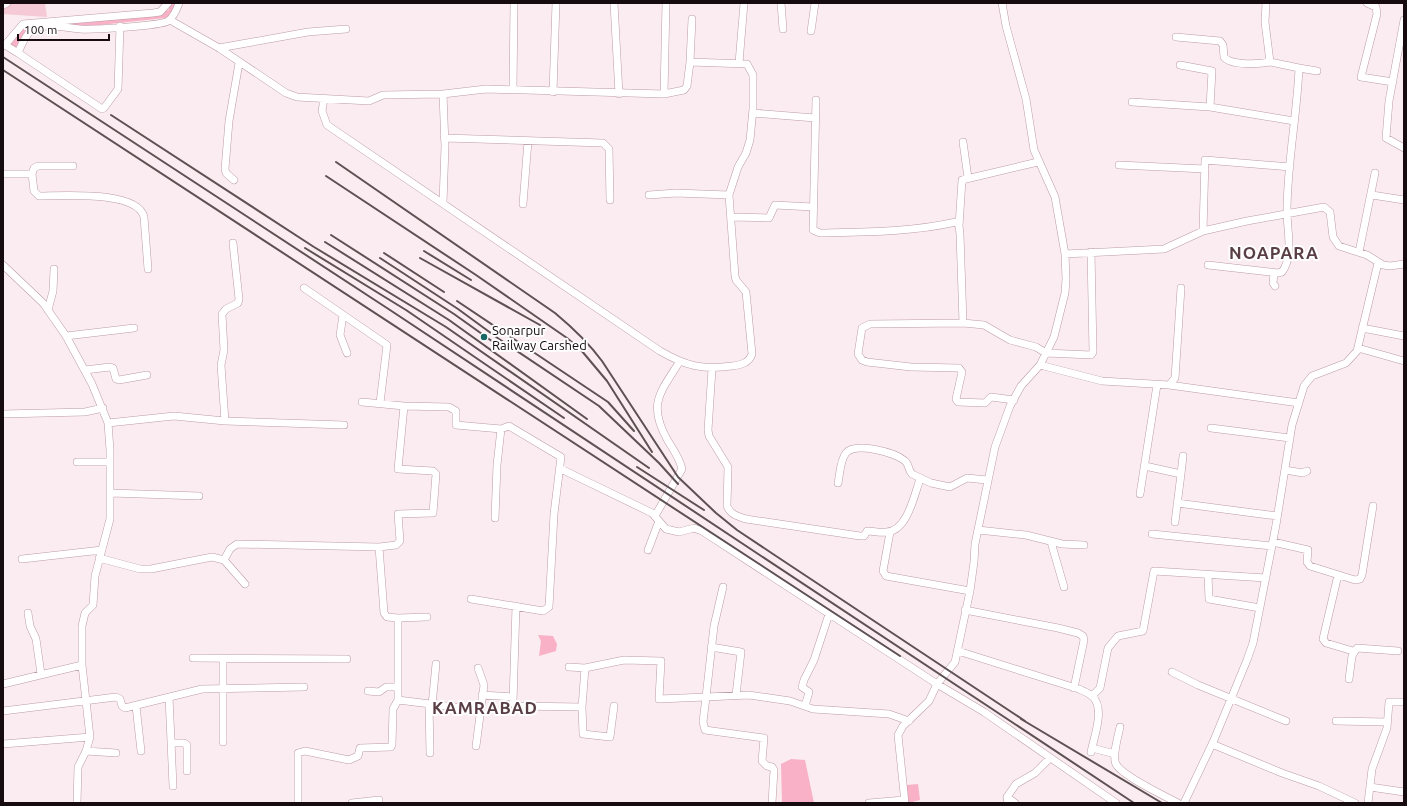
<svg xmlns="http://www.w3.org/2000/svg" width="1407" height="806" viewBox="0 0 1407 806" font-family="Ubuntu,sans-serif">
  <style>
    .green { fill: #f6c9d6 }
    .water { fill: #f8b1c6 }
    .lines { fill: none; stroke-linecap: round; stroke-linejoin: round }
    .canal { stroke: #f8b1c6; stroke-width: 6 }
    .minor-casing { stroke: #bc9ca5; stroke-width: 8 }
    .minor { stroke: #fff; stroke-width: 7 }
    .rail { stroke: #5d5154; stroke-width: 2 }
    .poi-dot { fill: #176565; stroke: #fefefe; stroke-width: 1.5 }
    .labels { text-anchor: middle; stroke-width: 4; stroke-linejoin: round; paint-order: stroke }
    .poi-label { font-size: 13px; fill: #160b0e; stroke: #fefefe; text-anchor: start }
    .district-label { font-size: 17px; font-weight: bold; letter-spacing: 1px; fill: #593e46; stroke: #fefefe }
  </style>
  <rect width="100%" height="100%" fill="#faecf0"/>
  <path class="green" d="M3,3h42l2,14 -44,-3z"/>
  <path class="water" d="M538,635l15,1 4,8 -1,7 -17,5 2,-15z
    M791,759l14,1 9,43h-32l-1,-39z
    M918,784l2,16 -12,3 -3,-4 2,-14z"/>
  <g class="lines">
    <path class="canal" d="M65,23h25l75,-8 6,-3 3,-9
      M11,49l12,-18 13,-6"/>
    <defs>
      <path id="minor" d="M614,3l5,91
        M781,3l2,26
        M1002,3l4,23 20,73 8,51 21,47 10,57
        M1367,3l9,4 1,7 -16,63 32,5
        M3,5l4,-2
        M170,20l49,28 67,45 11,4 72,4 14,-6 60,-1 43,-5 178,5 20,-4 3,-4 3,-24 57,2 6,11v34l-3,31 -4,13 -8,14 -9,28 6,81 1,4 10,12 6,62c-3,9 -11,11 -20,12 -30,4 -46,0 -72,-15l-333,-226 -5,-14 2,-12
        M1404,20l-15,81 -3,37 18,10
        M120,26l-2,63 -14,19 -2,1 -84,-56c3,-7 7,-18 14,-23 11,-8 35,-2 48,-1 12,1 80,-3 88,-8 6,-4 9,-12 11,-18
        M811,31l4,-28
        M1176,37l44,4 3,4 1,12c7,9 36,7 46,5
        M219,48l89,-16 38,-3
        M18,53l-13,-8 18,-21 130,-11 7,-1 8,-9
        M690,62l2,-43
        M739,63l5,-60
        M1180,65l32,6 -2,36
        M1299,68l18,3
        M513,90l1,-87
        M553,92l3,-89
        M443,94l2,52 -2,57
        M664,94l2,-91
        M816,100l-3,130 7,3c45,-1 92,-1 136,-11l3,4 1,8 3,89
        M1132,102l78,5 84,14
        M753,113l62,5
        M444,138l159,5 6,6 1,51
        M963,142l5,36
        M1119,165l86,4
        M3,174h29l2,17 5,5c23,0 98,-6 105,21l4,52
        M32,174l2,-6 4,-2h35
        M234,180l-8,-7 -1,-4 4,-48 10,-58
        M649,195l27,-2 53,2
        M1372,195l32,5
        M523,204l5,-63
        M732,217l37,1 6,-13 38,2
        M959,226l3,-46 76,-18
        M1203,231l2,-71 85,7
        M1359,252l16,-79
        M3,265l40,38 23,33 26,48 16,39 2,27v69l-15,57 -2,29 -8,8 -3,13v39l8,72 -4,14 -8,16 -1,36
        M1208,265l70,8 4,-1c12,-16 5,-41 5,-60 0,-48 10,-96 12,-144l-29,-6 -5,-40 1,-19
        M1274,273l-1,10 2,3
        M304,288l83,57 -7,58
        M48,310l5,-19 1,-22
        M343,315l-3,20 7,18
        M1362,328l42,8
        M66,336l68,-8
        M1358,348l46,13
        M1040,365l62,16 67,4 6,-7 6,-90
        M712,369l-4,61 1,6 19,31 -1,39c4,9 10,10 19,13l114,17h4l3,-5c7,0 13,2 19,1 21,0 28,-36 34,-53
        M85,370l25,-3 3,1 3,11 3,1 28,-5
        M1169,385l130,18
        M1014,400l-23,-3 -6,6 -27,-1 -2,-3 6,-27 -3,-4 -48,-1 -44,-5 -5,-2 -4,-6 4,-26 8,-4 93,-1 21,2 26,15 26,7 10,6 45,2 2,-3 -2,-100
        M362,402l42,4 45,1 7,4v14l45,4 8,-3 52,31 -7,57 -5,93 -6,4 -72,-12
        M3,414l82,-2 18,-4
        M225,421l-4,-56 3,-15 -2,-36 4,-5 12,-6 1,-4 -6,-56
        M108,423l66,-7 51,5 119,4
        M1211,428l79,10
        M77,462h33
        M1145,466l36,8 -6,48
        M561,469l91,44 14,16 13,3 15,-4 8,3 235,153 47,28 132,91
        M1285,470l18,3 4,-2
        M1181,474l2,-18
        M838,483c2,-9 2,-23 8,-30 9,-11 49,-1 59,8 4,3 3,9 7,13l19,9 19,4 17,-9 20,2
        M111,493l88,3
        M1140,494l17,-109
        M1177,503l100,13
        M655,516l27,-47c-2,-10 -9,-20 -14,-28 -21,-37 -8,-48 12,-80
        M495,518l2,-53 4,-36
        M978,530l48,5 36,9 22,1
        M890,532l-7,39 3,5 84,15
        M1152,534l120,12
        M1051,542l13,45
        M1273,542l35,8 -1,12 3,4 45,14 5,-1 2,-4 11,-69
        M379,547l5,66 3,4 11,1
        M648,550l11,-29
        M99,558l41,11h11l61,-12 12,3 6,-11 7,-5 142,3 17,-2 4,-4 -2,-27 35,-1 3,-39 -3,-3 -35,-2 6,-63
        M22,559l80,-9
        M224,560l21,24
        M1208,575l1,24 51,9
        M1338,575l-15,64 3,4 27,8
        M516,606l-3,96 2,4 67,1
        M965,610l93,18 20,5 5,3 1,4 -10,48
        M28,613l2,13 6,13 5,35
        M427,617l-29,1v82l57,7 25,5
        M711,647l30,5 -5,43
        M958,651l121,38c4,2 10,4 14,8 12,12 1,40 -2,55
        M193,658l154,1
        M569,667l16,1
        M1172,672l26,13 88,36
        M1349,679l3,-23 5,-8 41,3
        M3,684l79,-19
        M368,691l11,1 7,-5h11
        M482,695l31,2
        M1092,696l8,-8 8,-40 10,-12 25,-5 11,-60 112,7
        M169,697l4,89
        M429,704l1,49
        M432,705l4,-41
        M136,706l5,45
        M614,706l-4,31 -27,-3 -1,-27 3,-39 39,-8 37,1 -2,38 47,-2 8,-71 9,-39
        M805,706l4,-14 -7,-5 2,-7 10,-20 15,-46
        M3,711l113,-14 4,2 2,7 3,2 77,-19 102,-2
        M1336,721l51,1
        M1120,727c-2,9 -8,30 -4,37 6,12 49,32 62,39
        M223,742v-84
        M171,743h13l3,2v26
        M3,744l87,-7
        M1212,744l70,29 37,13 36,17
        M476,746l8,-61 -6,-17
        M1092,748l23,6
        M86,751l30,2
        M1370,787l34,5
        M1007,797l8,6
        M298,803v-50l7,-2 44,9 9,-4 2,-8 31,-1 1,-2 1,-36 5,-9
        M352,803l27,-3
        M772,803l2,-33 -2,-3 -5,-1 -5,-5 2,-23 -59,-8 -2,-8 3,-25 43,-2 41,6 23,8 76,5 20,7
        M869,803l35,-3
        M905,803l-7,-68 5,-9 26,-25 8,-17 18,-22 15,-71 4,-29 1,-18 20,-97 15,-41 11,-20 19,-21 14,-28 11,-44 1,-14 -1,-25 99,-5 39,-18 44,-10 77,-14 6,5 3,25 6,9 28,9 16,10 7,1 14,-2
        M1008,803l-1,-6 9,-13 19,-11 15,-15
        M1184,803l30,-63 33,-80 6,-17 23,-118 16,-100 12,-39 8,-10 34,-13 11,-12 21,-88
        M1368,803l4,-34 15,-41 2,-26h15"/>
    </defs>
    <use href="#minor" class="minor-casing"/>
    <use href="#minor" class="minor"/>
    <path class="rail" d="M3,57l387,253 744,493
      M3,70l897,586
      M111,115l203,132 132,80 203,141
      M336,162l219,151c18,15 33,29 47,48l76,116 38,36 21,17 36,24 252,167
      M326,176l150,99 91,63 14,12 26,31 45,71
      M331,235l123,79 49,35
      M325,242l124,78 138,99
      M305,248l101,62 158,108
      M424,251l47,29
      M384,253l60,39
      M380,258l78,51 41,30 100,67 60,57 19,21
      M420,258l120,67
      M457,301l151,101 26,29
      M637,467l67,43
      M1021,719l141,84"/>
  </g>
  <circle class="poi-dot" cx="484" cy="337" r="4"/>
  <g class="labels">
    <g class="poi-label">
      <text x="492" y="335">Sonarpur<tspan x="492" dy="15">Railway Carshed</tspan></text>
    </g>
    <g class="district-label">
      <text x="1274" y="259">NOAPARA</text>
      <text x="485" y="714">KAMRABAD</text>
    </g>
  </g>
  <rect width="1407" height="806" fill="none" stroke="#160b0e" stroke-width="8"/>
  <path d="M18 34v6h91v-6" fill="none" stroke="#160b0e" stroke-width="2"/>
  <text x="24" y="34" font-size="12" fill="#160b0e" stroke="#fefefe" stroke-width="3" paint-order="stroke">100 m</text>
</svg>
